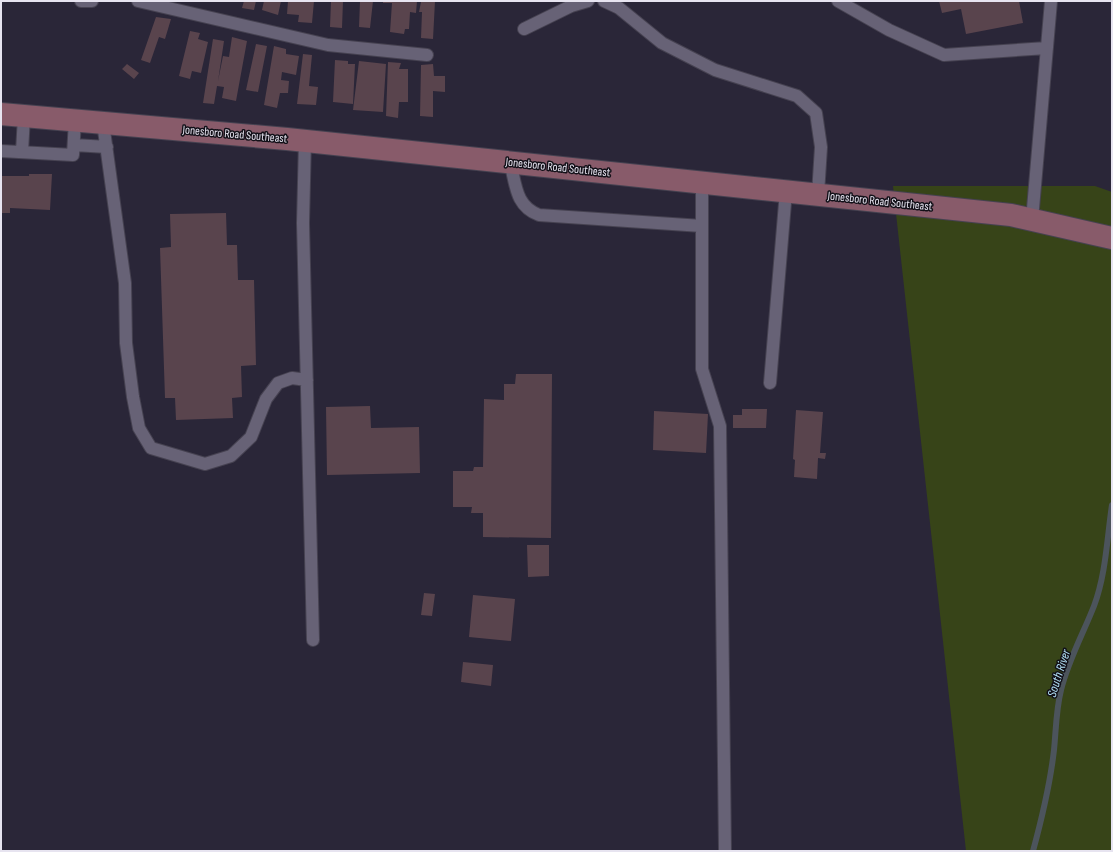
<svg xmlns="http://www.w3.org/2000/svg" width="1113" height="852" viewBox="0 0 1113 852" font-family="'Sofia Sans Condensed',sans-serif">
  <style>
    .green { fill: #374418 }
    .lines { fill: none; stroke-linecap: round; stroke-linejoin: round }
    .stream { stroke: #4c545c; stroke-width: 6 }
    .building { fill: #59444d }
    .lane-casing { stroke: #464251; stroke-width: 14 }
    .secondary-casing { stroke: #464251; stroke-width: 24 }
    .lane { stroke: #676276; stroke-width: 12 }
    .secondary { stroke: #885b6a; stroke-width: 22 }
    .labels { text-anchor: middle; stroke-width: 3; stroke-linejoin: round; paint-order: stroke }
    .street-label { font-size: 12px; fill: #e7e4f0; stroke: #121018 }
    .water-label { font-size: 13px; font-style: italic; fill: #b3e2f7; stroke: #121018 }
  </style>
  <rect width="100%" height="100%" fill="#2a2638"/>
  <path class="green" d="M893,186h202l17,6v659h-146z"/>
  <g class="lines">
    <path class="stream" d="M1033,851c9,-33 17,-66 21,-101 2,-20 2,-40 7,-60 7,-29 22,-56 33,-84 12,-32 13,-68 18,-101"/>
  </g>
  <path class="building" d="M244,1h12l-2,9 -12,-2z
    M264,1h17l-3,14 -16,-5z
    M288,1h26l-2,22 -14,-1 1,-7 -12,-1z
    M331,1h12l-1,27 -12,-1z
    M360,1h13l-3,27 -11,-1z
    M383,1h34l-1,12 -6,-1 -1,17h-4l-1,5 -14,-2 2,-29h-9z
    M435,1l-2,38 -12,-1 1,-26h-3l2,-10z
    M939,1h80l4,22 -57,11 -5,-25 -19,4z
    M156,17l15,2 -6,20 -6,-2 -9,26 -9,-3z
    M190,31l10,2 -2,6 10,3 -7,31 -9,-2 -2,8 -11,-3z
    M232,37l15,4 -11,60 -14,-3 2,-11 -7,-1 -3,18 -11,-1 10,-64 11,2 -6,40 5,-25 6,1z
    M256,44l11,2 -9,46 -12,-2z
    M274,46l12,3v5l13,2 -3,19 -14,-3 -1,8 8,1 -1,12h-8l-3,15 -13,-3z
    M303,54l9,1 -3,31 9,1 -2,18 -19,-1z
    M335,60l13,1v3h7l-2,40 -20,-2z
    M359,61l27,3 -3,48 -30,-2z
    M388,62l13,1 -2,6h9v33h-9l-1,16 -12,-2z
    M127,64l12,9 -5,6 -12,-10z
    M433,64l1,12h11v16l-12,-1v26l-13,-1 1,-51z
    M29,174h23l-2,36 -40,-2v5h-9v-37h28z
    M226,213l1,32h10l1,35h16l2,85 -15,1 1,31 -10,1 1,20 -57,2 -1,-22h-10l-5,-150 11,-1 -1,-33z
    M516,374h36l-1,164 -68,-1v-24h-12l1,-6h-19v-36h20l1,-4h9l1,-68 20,1v-16h11z
    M370,406l1,22 48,-1 1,46 -93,2 -1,-68z
    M742,409h25l-1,19h-33v-13h9z
    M796,410l27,2 -3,41h6l-1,6 -7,-1 -1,21 -23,-2 1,-17 -2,-1z
    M654,411l54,3 -2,39 -53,-3z
    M527,545h22v31l-21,1z
    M424,593l11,1 -3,22 -11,-1z
    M473,595l42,4 -4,42 -42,-4z
    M463,662l30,3 -2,21 -30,-4z"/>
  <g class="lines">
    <defs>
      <path id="lane" d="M81,1h11
        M138,1l190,44 99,10
        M604,1l15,7 43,35 53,27 82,26 19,17 5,34 -3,47
        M838,1l51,29 55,25 103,-7
        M524,29l47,-23 17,-5
        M103,123l22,160 1,60 7,54 6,31 12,20 54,16 26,-8 20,-19 15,-38 12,-16 14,-5 15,2
        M305,140l-2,83 10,417
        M74,145l33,2
        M1,151l72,4 2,-35
        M22,152l2,-36
        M510,162c6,22 5,44 29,53l163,11
        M702,182v187l18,57 5,425
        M1032,220l19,-219
        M770,383l16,-192"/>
      <path id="secondary" d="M1,114l286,25 724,76 101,23"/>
    </defs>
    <use href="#lane" class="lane-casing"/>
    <use href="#secondary" class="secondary-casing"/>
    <use href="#lane" class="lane"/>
    <use href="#secondary" class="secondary"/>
  </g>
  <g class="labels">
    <g class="street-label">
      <text transform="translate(235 134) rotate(5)" y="4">Jonesboro Road Southeast</text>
      <text transform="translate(558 167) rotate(6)" y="4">Jonesboro Road Southeast</text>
      <text transform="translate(880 201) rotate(6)" y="4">Jonesboro Road Southeast</text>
    </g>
    <g class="water-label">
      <text transform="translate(1058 673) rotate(-72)" y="5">South River</text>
    </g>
  </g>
  <rect width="1113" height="852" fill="none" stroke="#e7e4f0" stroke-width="4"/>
</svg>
